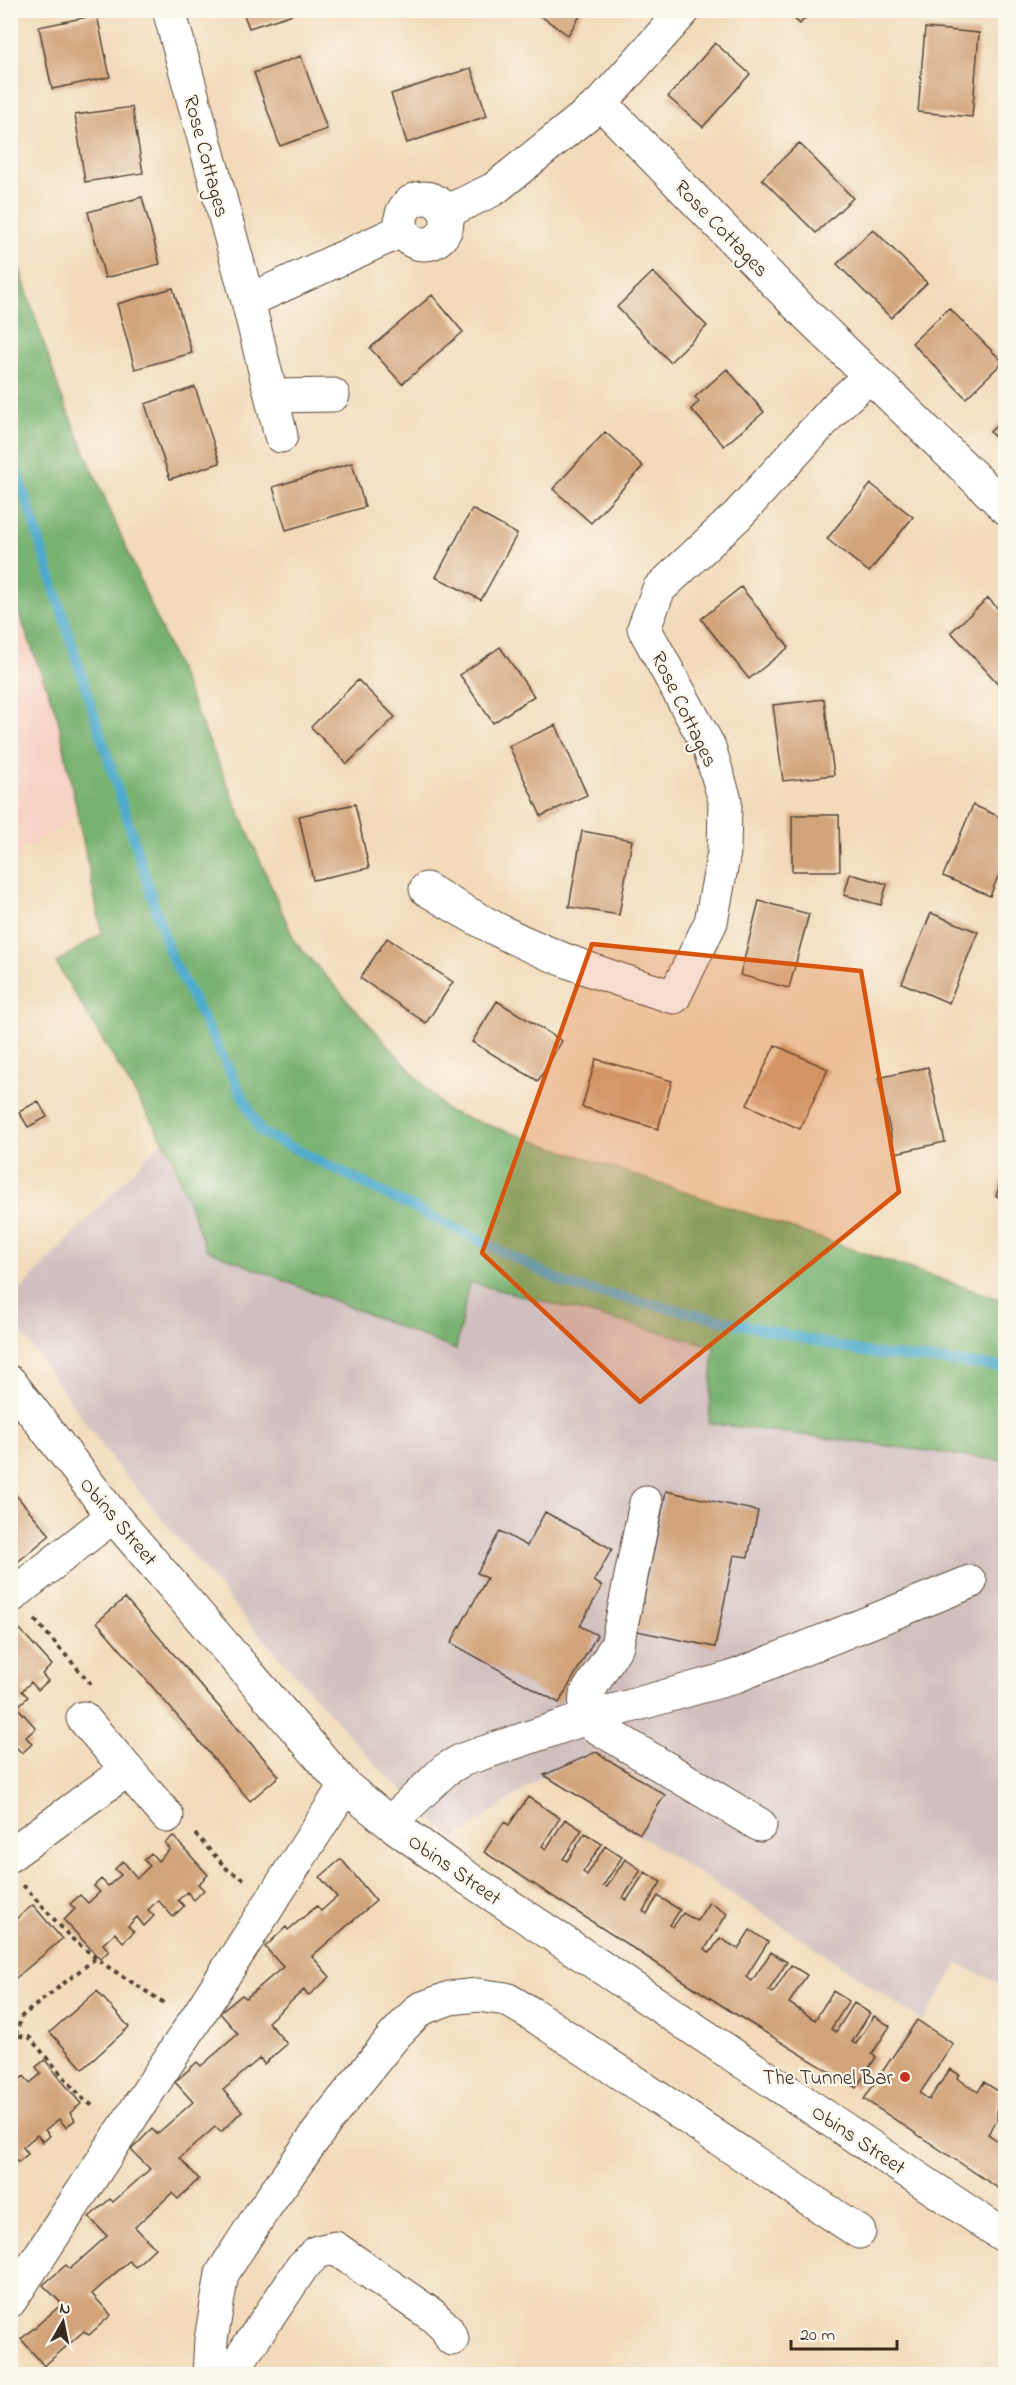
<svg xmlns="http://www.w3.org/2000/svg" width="1016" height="2385" viewBox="0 0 1016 2385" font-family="'Indie Flower',sans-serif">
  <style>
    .built { fill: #f6d2c5 }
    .industrial { fill: #d1bfbf }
    .forest { fill: #78b271; stroke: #5a6e48; stroke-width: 1.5 }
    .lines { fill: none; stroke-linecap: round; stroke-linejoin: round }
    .stream { stroke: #4faacd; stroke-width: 10 }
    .building { fill: #d2a47c }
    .minor-casing { stroke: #564435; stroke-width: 35 }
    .path { stroke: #564435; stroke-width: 4; stroke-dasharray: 4.5 4.5; stroke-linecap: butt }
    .minor { stroke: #fff; stroke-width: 33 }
    .marked { fill: #d7540e; fill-opacity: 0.2; stroke: #d7540e; stroke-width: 4.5; stroke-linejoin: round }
    .poi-dot { fill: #c8321e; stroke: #fbf7ec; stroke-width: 2 }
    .labels { text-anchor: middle; stroke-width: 4.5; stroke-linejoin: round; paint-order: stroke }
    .street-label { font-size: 21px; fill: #3b2a1e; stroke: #fbf7ec }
    .poi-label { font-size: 21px; fill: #3b2a1e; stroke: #fbf7ec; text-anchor: end }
  </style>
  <rect width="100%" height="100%" fill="#fbf7ec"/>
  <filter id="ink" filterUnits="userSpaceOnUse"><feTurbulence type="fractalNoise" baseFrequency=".0167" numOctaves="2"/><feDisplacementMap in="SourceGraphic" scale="12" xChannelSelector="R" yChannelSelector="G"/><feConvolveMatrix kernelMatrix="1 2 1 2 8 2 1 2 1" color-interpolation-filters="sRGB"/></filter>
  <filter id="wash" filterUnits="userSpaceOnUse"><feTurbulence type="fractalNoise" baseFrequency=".008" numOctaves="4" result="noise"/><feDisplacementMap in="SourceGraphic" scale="24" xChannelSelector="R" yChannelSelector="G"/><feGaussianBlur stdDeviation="1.35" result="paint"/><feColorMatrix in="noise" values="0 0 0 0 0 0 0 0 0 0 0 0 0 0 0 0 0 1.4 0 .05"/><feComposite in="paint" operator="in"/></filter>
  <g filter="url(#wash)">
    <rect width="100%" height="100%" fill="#f2daba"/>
    <path class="built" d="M10,592l48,126 20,98 -67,41z"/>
    <path class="industrial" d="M163,1140l43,109 250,100 12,-67 246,64 -5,77 296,38v617l-4,-58v-36l-43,-20 -35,57 -128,-87 -251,-159 -90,64 -77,-73 -127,-142 -139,-166 -100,-140 -1,-17z"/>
    <path class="forest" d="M10,240l51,156 234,546 152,169 558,190v160l-296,-38 5,-77 -245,-64 -13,68 -250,-101 -38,-101 -112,-185 46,-30 -44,-215 -47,-126z"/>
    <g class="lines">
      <path class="stream" d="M10,448l160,506 91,178 310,154 303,68 132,13"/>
    </g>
    <g id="blocks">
      <path class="building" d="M242,10h49l2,4 -44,14z
        M532,10h52l-16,25z
        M785,10h27l-12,14z
        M97,15l13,62 -58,12 -13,-62z
        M925,28l54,5 -7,84 -54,-5z
        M715,43l35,31 -47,53 -35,-30z
        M301,56l26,73 -47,17 -26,-73z
        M471,68l16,48 -80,27 -16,-49z
        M132,107l11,66 -58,9 -10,-67z
        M799,143l54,55 -37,35 -54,-54z
        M142,197l18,67 -55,14 -17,-66z
        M873,229l54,54 -36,35 -54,-54z
        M653,272l54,54 -37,36 -53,-55z
        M173,288l19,65 -57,16 -18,-65z
        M432,295l31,37 -61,52 -32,-36z
        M949,308l54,54 -37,36 -54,-55z
        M727,369l37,43 -40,34 -33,-37 8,-7 -4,-5z
        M195,387l25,76 -50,16 -25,-75z
        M1005,417v31l-15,-16z
        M605,432l38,34 -52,57 -38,-34z
        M352,463l13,44 -79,23 -13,-43z
        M871,484l42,33 -44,55 -42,-33z
        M472,509l45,25 -36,66 -45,-23z
        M741,587l48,60 -40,32 -48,-60z
        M988,598l17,18v70l-2,3 -52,-57z
        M500,647l34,49 -41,27 -33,-48z
        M358,680l37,37 -48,47 -36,-37z
        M824,699l10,76 -51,6 -10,-76z
        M556,725l31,70 -46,21 -32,-70z
        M355,804l14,64 -56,12 -14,-64z
        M973,805l32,14v40l-15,37 -47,-20z
        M792,815h47l1,56h-48z
        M582,831l50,9 -13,75 -50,-8z
        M850,874l37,10 -6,21 -37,-10z
        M759,901l50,13 -20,74 -49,-13z
        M931,913l47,19 -29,71 -47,-20z
        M387,938l66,44 -27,41 -66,-45z
        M497,1001l65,40 -24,40 -66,-39z
        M775,1045l53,24 -28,60 -53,-24z
        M596,1059l76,22 -14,48 -76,-22z
        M928,1067l17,75 -50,11 -17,-75z
        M38,1101l9,16 -19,10 -9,-15z
        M1005,1170v29l-9,-3z
        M10,1488l40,47 -36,30 -4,-4z
        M666,1491l92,20 -10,46 -14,-2 -19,92 -78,-16z
        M545,1512l67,37 -18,32 8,5 -22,40 17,9 -38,68 -108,-60 36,-65 -10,-5 23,-42 27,15z
        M125,1598l154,178 -29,25 -153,-179z
        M17,1626l35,39 -10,9 6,7 -10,9 -7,-8 -9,9 6,6 -11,10 19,21 -10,9 6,7 -10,9 -8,-8 -4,4v-106l5,-4 -5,-7z
        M596,1752l69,43 -25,39 -96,-59z
        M528,1797l32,21 -18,28 4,3 19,-30 17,11 -19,29 4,2 18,-28 17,11 -19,28 4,3 18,-29 17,11 -19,29 4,1 18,-28 16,11 -18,28 4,2 18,-28 16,10 -18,29 4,3 11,-18 22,14 -10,15 3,2 10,-14 14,8 12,-19 18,12 -22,35 5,4 10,-15 18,11 12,-19 18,12 -22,35 6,4 19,-29 16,10 -18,28 4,3 18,-28 16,10 -18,28 26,17 18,-29 16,10 -18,28 5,3 18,-29 16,10 -18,29 4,2 18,-28 16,10 -18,28 4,3 -20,31 -124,-76 -248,-160 20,-30 5,3z
        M173,1836l35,39 -10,9 6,6 -10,10 -7,-8 -9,8 6,6 -11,11 -15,-17 -10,10 6,6 -10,10 -7,-9 -9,9 6,6 -11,10 -8,-9 -12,11 6,7 -9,8 -36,-39 11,-11 -5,-5 10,-9 8,8 12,-11 -6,-6 7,-7 7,7 13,-11 -6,-6 8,-8 14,17 13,-12 -6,-6 7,-7 7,8 12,-12 -5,-6z
        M341,1859l35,42 -64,55 18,21 -22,19 -4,-6 -36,32 19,22 -23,20 -4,-6 -37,32 19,21 -21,21 -6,-5 -35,31 19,21 -21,20 -6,-6 -37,34 20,21 -20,19 -6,-6 -37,33 19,21 -22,20 -5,-4 -40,35 -23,-27 41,-35 -19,-19 23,-20 4,4 37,-33 -18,-19 21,-18 3,3 37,-33 -19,-19 21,-21 5,5 36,-32 -18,-20 22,-20 4,4 37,-32 -18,-21 22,-18 4,3 37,-31 -18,-20 21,-20 2,3 29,-24 4,5 16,-14 -17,-20z
        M33,1905l29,34 -52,44v-59z
        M97,1991l32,36 -46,42 -33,-37z
        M917,2020l36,24 -33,49 9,7 21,-31 10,6 -3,3 21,14 6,-10 14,9 -1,29 -9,14 17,12v38l-4,6 -137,-91z
        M45,2060l36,44 -11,9 5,7 -9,7 -7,-8 -14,11 5,6 -7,6 -6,-7 -14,12 5,7 -10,8 -8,-9v-55l8,-6 -6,-6 12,-10 6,7 11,-9 -5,-7z"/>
    </g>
  </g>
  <g filter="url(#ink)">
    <use href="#blocks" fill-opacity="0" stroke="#564435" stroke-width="1.5"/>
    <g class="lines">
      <defs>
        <path id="minor" d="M169,10l79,291 33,135
          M601,103l199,205 206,200
          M401 221a23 23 0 1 1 46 0a23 23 0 1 1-46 0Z
          M446,212l48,-23 107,-86 83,-93
          M248,301l155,-71
          M273,396l60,-1
          M426,889c25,15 50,30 76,43 55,28 113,47 172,65l37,-75 13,-70 1,-52 -16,-53 -65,-119 15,-39 79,-74 101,-111 31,-28
          M10,1382l103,134 232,270 45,37 58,42 558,372
          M646,1503l-29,142 -31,50 -2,24 176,106
          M10,1597l103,-81
          M83,1718l84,98
          M390,1823l55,-53 17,-10 122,-41 147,-41 239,-96
          M10,1855l117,-85
          M10,2301l184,-279 151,-236
          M209,2374l2,-34 11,-66 39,-61 66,-93 67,-84 26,-27 30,-11 28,-3 28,4 26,15 327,218
          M230,2374l72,-107 15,-15 18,-4 97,67 14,13 6,11"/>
      </defs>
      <use href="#minor" class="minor-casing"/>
      <path class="path" d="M35,1620l56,64
        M195,1834l34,37 15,8
        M23,1885l48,53 34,27 61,39
        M10,2035l19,2 54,62 13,9
        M10,2052l12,-36 74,-58"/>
      <use href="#minor" class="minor"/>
    </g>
  </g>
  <path class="marked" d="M592,944l269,27 38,221 -259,210 -158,-149z"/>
  <circle class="poi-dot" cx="905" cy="2077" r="6"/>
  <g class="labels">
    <g class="street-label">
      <text transform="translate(207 156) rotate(75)" y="7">Rose Cottages</text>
      <text transform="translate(722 228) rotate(46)" y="7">Rose Cottages</text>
      <text transform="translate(685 709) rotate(64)" y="7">Rose Cottages</text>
      <text transform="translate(119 1521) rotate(50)" y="7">Obins Street</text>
      <text transform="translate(455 1869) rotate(35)" y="7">Obins Street</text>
      <text transform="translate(859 2139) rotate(34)" y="7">Obins Street</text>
    </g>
    <g class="poi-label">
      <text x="893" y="2084">The Tunnel Bar</text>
    </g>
  </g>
  <rect width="1016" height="2385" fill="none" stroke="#fbf7ec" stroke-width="36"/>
  <g transform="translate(63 2322) rotate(9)" stroke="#fbf7ec" stroke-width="4.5" paint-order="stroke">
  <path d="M0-4.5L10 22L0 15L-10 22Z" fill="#3b2a1e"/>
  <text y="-9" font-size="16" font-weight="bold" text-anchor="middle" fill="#3b2a1e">N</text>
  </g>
  <path d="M791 2340v9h106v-9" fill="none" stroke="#3b2a1e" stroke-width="3"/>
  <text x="800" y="2340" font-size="18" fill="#3b2a1e" stroke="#fbf7ec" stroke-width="4.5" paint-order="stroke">20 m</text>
</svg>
